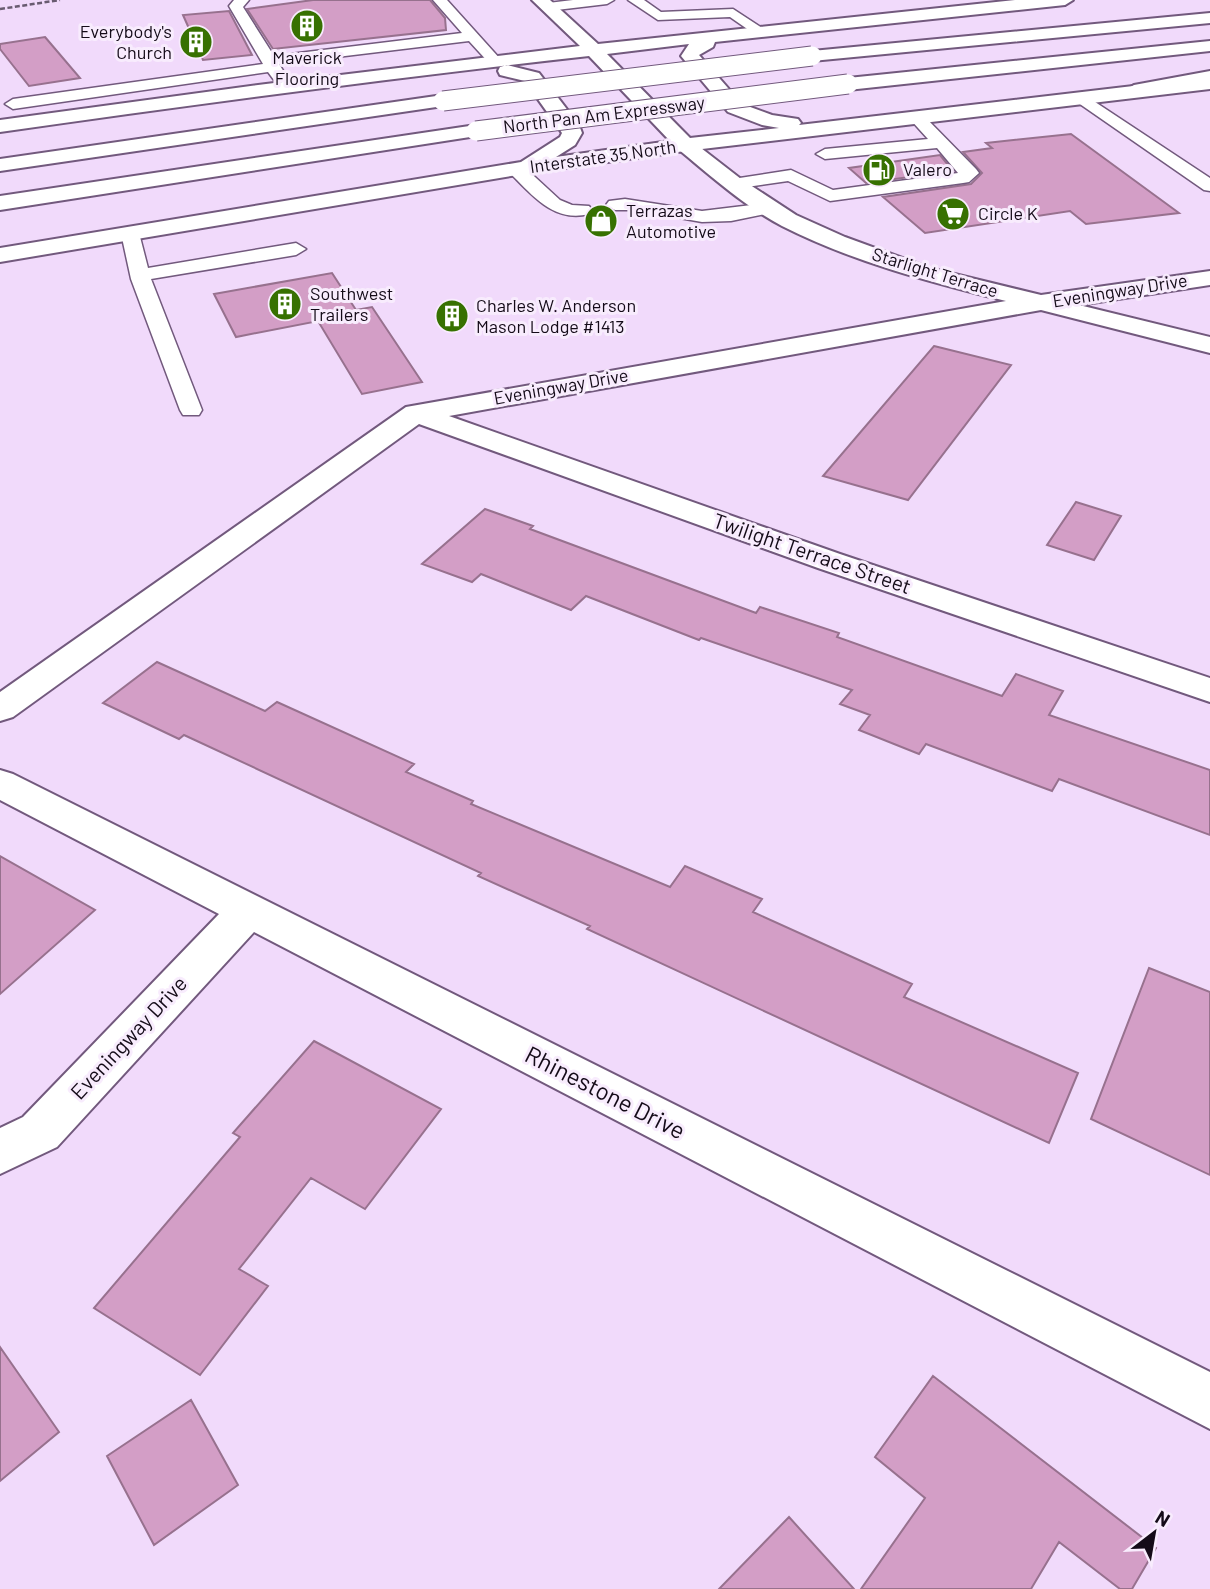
<svg xmlns="http://www.w3.org/2000/svg" width="1210" height="1589" viewBox="0 0 1210 1589" font-family="Barlow,sans-serif">
  <style>
    .building { fill: #d39ec6; stroke: #97718e; stroke-width: 2 }
    .lines { fill: none; stroke-linecap: round; stroke-linejoin: round }
    .lane-casing { stroke: #72597d; stroke-width: 3 }
    .street-casing { stroke: #72597d; stroke-width: 4 }
    .secondary-casing { stroke: #72597d; stroke-width: 4 }
    .highway-casing { stroke: #72597d; stroke-width: 4 }
    .lane { fill: #fff; fill-rule: evenodd }
    .street { fill: #fff; fill-rule: evenodd }
    .secondary { fill: #fff; fill-rule: evenodd }
    .highway { fill: #fff; fill-rule: evenodd }
    .rail { stroke: #695b70; stroke-width: 2.5; stroke-dasharray: 5 2.5; stroke-linecap: butt }
    .highway-bridge-casing { stroke: #72597d; stroke-width: 21; stroke-linecap: butt }
    .highway-bridge { stroke: #fff; stroke-width: 19 }
    .labels { text-anchor: middle; stroke-width: 6; stroke-linejoin: round; paint-order: stroke }
    .far-poi-label { font-size: 18px; fill: #140b18; stroke: #f8ecfd; text-anchor: start }
    .far-street-label { font-size: 18px; fill: #140b18; stroke: #f8ecfd }
    .street-label { font-size: 21px; fill: #140b18; stroke: #f8ecfd }
    .near-street-label { font-size: 24px; fill: #140b18; stroke: #f8ecfd }
  </style>
  <rect width="100%" height="100%" fill="#f1dafb"/>
  <path class="building" d="M313,0h117l15,18 1,12 -173,19 -26,-40z
    M229,11l23,44 -49,5 -20,-45z
    M45,37l35,41 -51,8 -29,-37v-5z
    M1071,134l108,79 -93,11 -16,-13 -145,22 -42,-36 88,-13 11,-11 -19,-21 29,-4 -6,-5z
    M940,155l13,16 -87,12 -17,-15z
    M332,273l24,37 16,-3 50,75 -60,12 -44,-73 -82,16 -22,-43z
    M934,346l77,19 -103,135 -85,-24z
    M1076,502l45,14 -27,44 -47,-15z
    M485,509l48,17 -3,3 226,84 4,-6 79,26 -2,4 165,59 14,-22 47,17 -14,24 161,55v65l-151,-56 -7,12 -126,-47 -7,10 -60,-24 11,-15 -30,-11 12,-14 -151,-52 -2,2 -113,-44 -15,14 -90,-36 -9,8 -50,-18z
    M157,662l108,49 12,-9 137,62 -8,8 67,29 -2,3 199,83 15,-21 77,33 -9,13 159,72 -8,13 174,76 -29,70 -462,-214 3,-3 -112,-50 3,-3 -297,-138 -5,4 -76,-36z
    M0,856l95,54 -95,84z
    M1149,968l61,24v183l-119,-56z
    M314,1041l127,68 -76,100 -54,-31 -72,91 29,17 -68,89 -106,-67 146,-171 -7,-4z
    M0,1347l59,85 -59,49z
    M933,1376l223,172 -24,41h-12l-61,-47 -28,47h-170l64,-91 -50,-41z
    M191,1400l47,85 -84,60 -47,-89z
    M789,1517l65,72h-135z"/>
  <g class="lines">
    <defs>
      <path id="lane" d="M234,0h15l-6,7 31,49 188,-23 -29,-33h14l55,61 -2,3h-10l-21,-23 -190,23 8,13 -8,5 -5,-2 -6,-8 -255,37 -8,-5 8,-5 250,-35 -34,-58z
        M573,0h41l-7,4 -59,7 -7,-4 7,-4z
        M628,0h16l17,12 72,-3 32,21 -2,3h-10l-23,-16 -72,3z
        M1083,94l127,84v13l-6,-1 -127,-88 -2,-3z
        M917,113l6,2 53,54 3,4 -10,9 -6,1 -133,18 -42,-20 -55,8 -9,-5 9,-5 58,-9 42,20 125,-17 -21,-25 -112,11 -9,-5 9,-5 103,-10 -19,-21z
        M516,164l6,1 38,35 12,5 17,1 3,4 -3,4c-35,9 -57,-19 -79,-41l-3,-4z
        M625,199l77,12 67,-8 9,5 -3,4 -44,9 -29,1 -68,-12h-19l-9,-5 3,-4z
        M130,227l9,6 9,35 148,-25 10,6 -10,6 -145,24 51,131 -3,5h-16l-3,-5 -49,-131 -10,-46z"/>
      <path id="street" d="M685,139l7,2 49,38 55,36 49,22 85,31 111,27 169,-24v14l-131,20 131,32v16l-169,-43 -592,106 391,138 370,124v24l-392,-134 -399,-144 -406,293 -13,4v-29l406,-285 600,-106c-76,-19 -153,-39 -224,-75 -38,-20 -71,-50 -104,-77l-3,-4 3,-4z
        M0,770l13,4 1197,598v57l-956,-497 -197,215 -57,27v-46l23,-11 196,-203 -219,-114z"/>
      <path id="secondary" d="M532,0h18l48,44 417,-44h58l-8,5 -350,37 -2,5 -14,8 43,49 30,11 26,4 3,4 -2,2 411,-48v12l-525,62 -162,23 -523,88v-14l521,-86 39,-25 2,-4 -37,-52 -25,-6 -2,-4 2,-4 7,-2 32,8 40,52 3,8 -7,12 -19,12 114,-16 -81,-85c-197,22 -393,48 -589,76v-12l266,-36 314,-38zM689,44l-8,12 47,56 34,13 17,3 -89,10 -83,-84z"/>
      <path id="highway" d="M1210,13v10l-398,38 -9,-5 9,-5z
        M1210,41v10l-362,39 -9,-6 9,-6z
        M1210,71v12l-76,14 -10,-6 10,-6z
        M443,95l10,6 -3,4 -450,66v-12z
        M476,125l7,2 3,4 -3,4 -483,75v-14z"/>
    </defs>
    <use href="#lane" class="lane-casing"/>
    <use href="#street" class="street-casing"/>
    <use href="#secondary" class="secondary-casing"/>
    <use href="#highway" class="highway-casing"/>
    <use href="#lane" class="lane"/>
    <use href="#street" class="street"/>
    <use href="#secondary" class="secondary"/>
    <use href="#highway" class="highway"/>
    <path class="rail" d="M0,9l60,-9"/>
    <defs>
      <path id="highway-bridge" d="M443,101l369,-45
        M476,131l372,-47"/>
    </defs>
    <use href="#highway-bridge" class="highway-bridge-casing"/>
    <use href="#highway-bridge" class="highway-bridge"/>
  </g>
  <defs>
    <symbol id="building-disc" viewBox="-11 -11 22 22"><circle r="9.5" fill="#377101" stroke="#f8ecfd"/><path d="M-4-6H4V6H1V3H-1V6H-4ZM-2.5-4.3h1.7v1.8h-1.7ZM.8-4.3h1.7v1.8H.8ZM-2.5-1h1.7V.8h-1.7ZM.8-1h1.7V.8H.8Z" fill="#fff"/></symbol>
    <symbol id="fuel-disc" viewBox="-11 -11 22 22"><circle r="9.5" fill="#377101" stroke="#f8ecfd"/><path d="M-5.5-6h7V0h2V4h1.3V-2.5L3-4.5l.8-.8L6-3V5H2.5V1h-1V6h-7ZM-4.2-4.7v3.2H.2V-4.7Z" fill="#fff"/></symbol>
    <symbol id="supermarket-disc" viewBox="-11 -11 22 22"><circle r="9.5" fill="#377101" stroke="#f8ecfd"/><path d="M-6-5.5h2.5l.6 2H6L4.5 2H-2.5L-4.4-4H-6ZM-1.5 3.2a1.3 1.3 0 1 0 .1 0ZM3 3.2a1.3 1.3 0 1 0 .1 0Z" fill="#fff"/></symbol>
    <symbol id="shop-disc" viewBox="-11 -11 22 22"><circle r="9.5" fill="#377101" stroke="#f8ecfd"/><path d="M-5-2.5h2.3a2.7 3.5 0 0 1 5.4 0H5L5.5 6h-11ZM-1.5-2.5h3a1.5 2.3 0 0 0-3 0Z" fill="#fff"/></symbol>
  </defs>
  <g fill-rule="evenodd">
    <use href="#building-disc" x="288" y="7" width="38" height="38"/>
    <use href="#building-disc" x="177" y="23" width="38" height="38"/>
    <use href="#fuel-disc" x="860" y="151" width="38" height="38"/>
    <use href="#supermarket-disc" x="934" y="195" width="38" height="38"/>
    <use href="#shop-disc" x="582" y="202" width="38" height="38"/>
    <use href="#building-disc" x="266" y="285" width="38" height="38"/>
    <use href="#building-disc" x="433" y="297" width="38" height="38"/>
  </g>
  <g class="labels">
    <g class="far-poi-label">
      <text x="172" y="38" text-anchor="end">Everybody's<tspan x="172" dy="21">Church</tspan></text>
      <text x="307" y="64" text-anchor="middle">Maverick<tspan x="307" dy="21">Flooring</tspan></text>
      <text x="903" y="176">Valero</text>
      <text x="626" y="217">Terrazas<tspan x="626" dy="21">Automotive</tspan></text>
      <text x="978" y="220">Circle K</text>
      <text x="310" y="300">Southwest<tspan x="310" dy="21">Trailers</tspan></text>
      <text x="476" y="312">Charles W. Anderson<tspan x="476" dy="21">Mason Lodge #1413</tspan></text>
    </g>
    <g class="far-street-label">
      <text transform="translate(604 115) rotate(-7)" y="6">North Pan Am Expressway</text>
      <text transform="translate(603 157) rotate(-8)" y="6">Interstate 35 North</text>
      <text transform="translate(935 273) rotate(17)" y="6">Starlight Terrace</text>
      <text transform="translate(1120 291) rotate(-9)" y="6">Eveningway Drive</text>
      <text transform="translate(561 387) rotate(-10)" y="6">Eveningway Drive</text>
    </g>
    <g class="street-label">
      <text transform="translate(812 554) rotate(19)" y="7">Twilight Terrace Street</text>
      <text transform="translate(129 1038) rotate(-47)" y="7">Eveningway Drive</text>
    </g>
    <g class="near-street-label">
      <text transform="translate(605 1093) rotate(27)" y="8">Rhinestone Drive</text>
    </g>
  </g>
  <g transform="translate(1154 1533) rotate(31)" stroke="#f8ecfd" stroke-width="5" paint-order="stroke">
  <path d="M0-5L12 26L0 18L-12 26Z" fill="#140b18"/>
  <text y="-10" font-size="19" font-weight="bold" text-anchor="middle" fill="#140b18">N</text>
  </g>
</svg>
